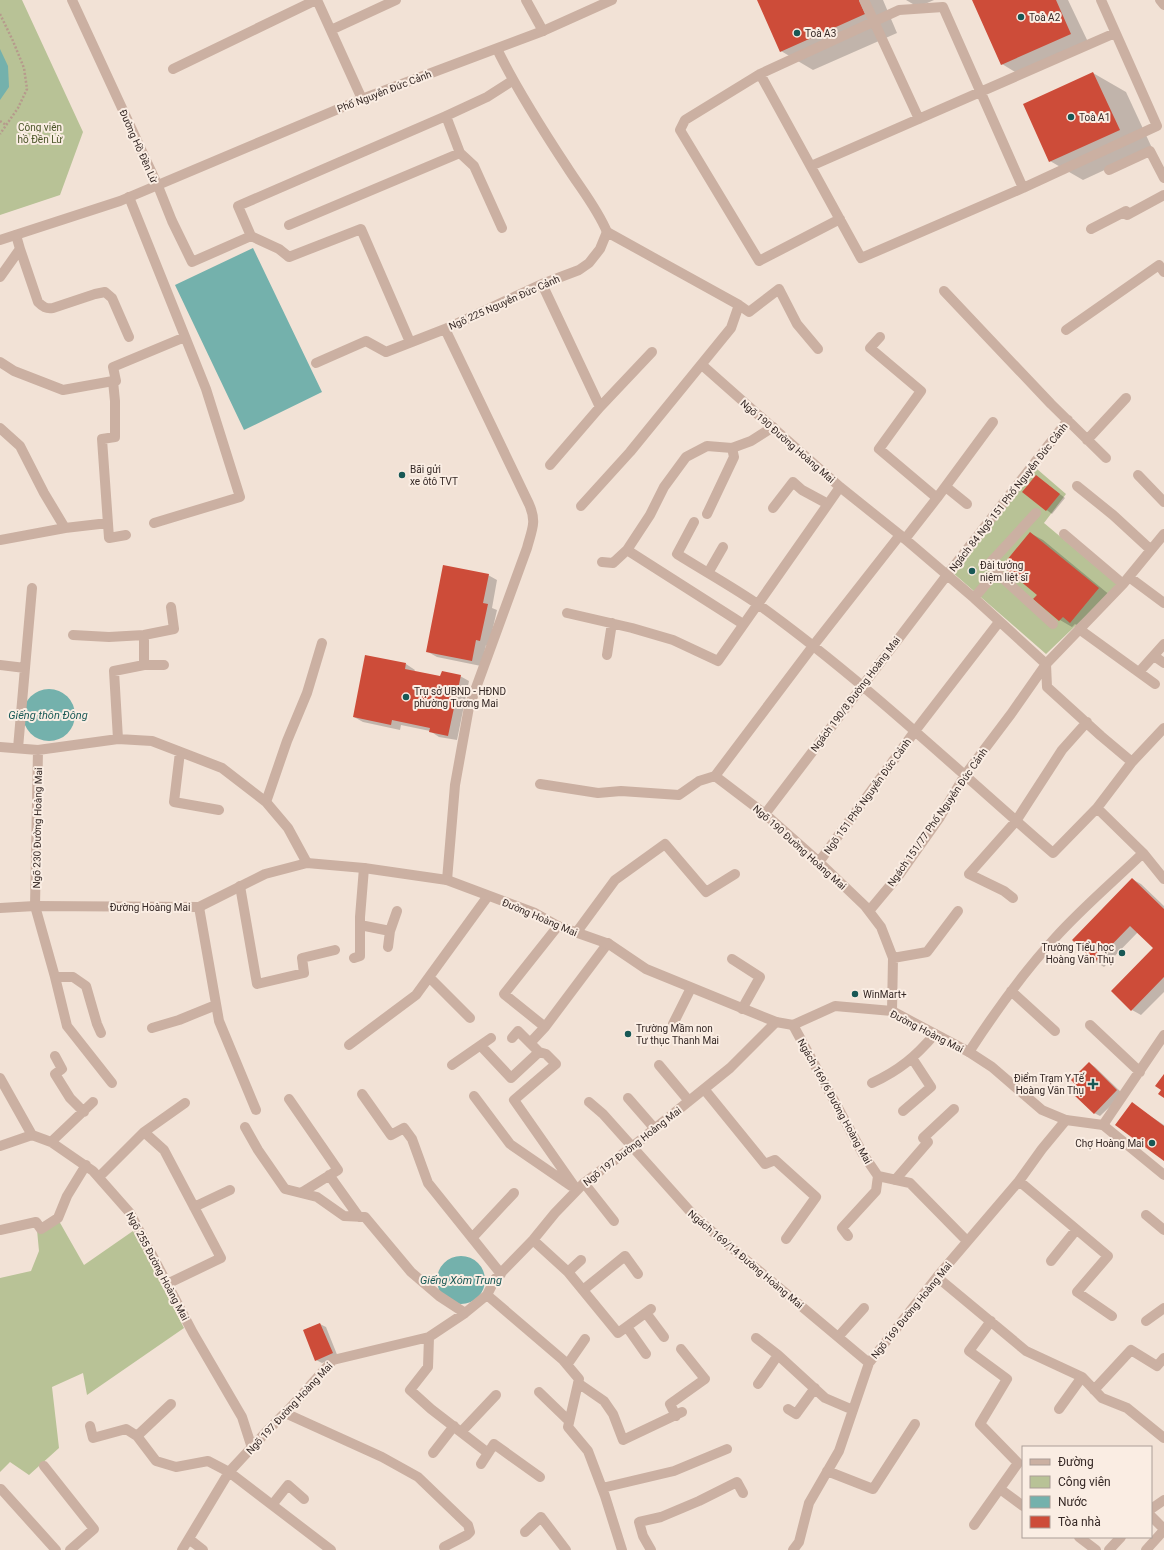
<svg xmlns="http://www.w3.org/2000/svg" width="1164" height="1550" viewBox="0 0 1164 1550" font-family="Roboto,sans-serif">
  <style>
    .green { fill: #b8c296 }
    .water { fill: #74b1ac }
    .shadow { fill: #0003 }
    .building { fill: #cd4c39 }
    .lines { fill: none; stroke-linecap: round; stroke-linejoin: round }
    .path { stroke: #b69a8c; stroke-width: 2.5; stroke-dasharray: 2 2; stroke-linecap: butt }
    .service { stroke: #cbb0a2; stroke-width: 10 }
    .minor { stroke: #cbb0a2; stroke-width: 10 }
    .tertiary { stroke: #cbb0a2; stroke-width: 10 }
    .poi-dot { fill: #185855; stroke: #faede3; stroke-width: 1.5 }
    .labels { text-anchor: middle; stroke-width: 4; stroke-linejoin: round; paint-order: stroke }
    .poi-label { font-size: 10px; fill: #352825; stroke: #faede3; text-anchor: start }
    .street-label { font-size: 10px; fill: #352825; stroke: #faede3 }
    .park-label { font-size: 10px; fill: #495427; stroke: #faede3 }
    .water-label { font-size: 11px; font-style: italic; fill: #185855; stroke: #faede3 }
  </style>
  <rect width="100%" height="100%" fill="#f2e2d6"/>
  <path class="green" d="M0,0h22l61,132 -23,63 -60,20z
    M1037,469l29,25 -22,29 74,62 -72,69 -94,-82z
    M59,1221l25,44 49,-34 51,97 -97,67 -4,-22 -31,14 7,61 -30,27 -19,-13 -10,10v-194l31,-7 8,-20 -2,-21z"/>
  <path class="water" d="M0,49l8,17 1,21 -9,13z
    M253,248l69,144 -78,38 -69,-145z
    M23 715a26 26 0 1 1 52 0a26 26 0 1 1-52 0Z
    M437 1280a24 24 0 1 1 48 0a24 24 0 1 1-48 0Z"/>
  <path class="shadow" d="M758,0h125l14,33 -84,37 -32,-19z
    M906,0h28l-16,7z
    M973,0h95l21,44 -69,31 -18,-11z
    M1093,73l33,19 26,56 -69,32 -33,-19z
    M1036,476l29,22 -13,16 -29,-22z
    M1030,533l13,7 68,56 -28,33 -8,-5 -3,3 -12,-7 -26,-21 4,-5z
    M488,575l9,5 -5,28 5,2 -8,35h-3l-5,21 -44,-9 -9,-5z
    M406,664l9,6 -1,2 27,5 19,-1 9,5 -12,59 -18,-3 -9,-6 -29,-6 -1,5 -37,-8 -9,-5z
    M1132,879l9,5 23,22v86l-23,23 -9,-5 22,-62 -16,-16 -34,35 -9,-6z
    M1089,1063l6,4 28,27 -23,22 -6,-3 -13,-24z
    M1132,1104l32,21v35z
    M320,1324l6,3 12,30 -16,6 -6,-3 -12,-30z"/>
  <path class="building" d="M757,0h102l6,14 -85,38z
    M972,0h84l15,34 -70,31z
    M1093,72l27,58 -71,32 -26,-58z
    M1036,475l24,19 -14,17 -24,-19z
    M1030,532l69,56 -29,35 -7,-6 -4,4 -26,-22 4,-4 -35,-29z
    M443,565l46,9 -6,29 5,1 -8,37 -4,-1 -4,21 -46,-9z
    M365,655l41,8 -1,6 35,7 2,-5 19,4 -13,61 -19,-4 1,-4 -38,-8 -1,5 -38,-8z
    M1132,878l32,31v68l-33,34 -20,-20 42,-43 -23,-22 -35,36 -23,-22z
    M1089,1062l28,28 -23,24 -20,-19 6,-6 -9,-9z
    M1164,1074v24l-6,-4 3,-4 -6,-4z
    M1132,1102l32,24v35l-49,-36z
    M320,1323l13,30 -18,8 -12,-31z"/>
  <g class="lines">
    <path class="path" d="M0,14l13,27 11,27 3,21 -9,19 -18,26
      M0,121l6,4"/>
    <path class="service" d="M317,0l45,99
      M526,0l17,31
      M864,0l55,119
      M1160,0l4,5
      M331,30l65,-30
      M173,69l143,-69
      M760,74l101,184 162,-70 134,-62 -56,-126
      M460,153l14,13 28,62
      M811,166l304,-133
      M1109,170l41,-19 14,27
      M158,186l14,35 20,41 59,-26 -13,-30 208,-90 41,-19 25,-16
      M129,197l77,192 34,108 -86,26
      M840,219l-81,42 -79,-131 5,-10 75,-46 139,-64 44,-3 80,181
      M289,225l171,-72 -14,-37
      M1091,229l35,-18 1,4 37,-20
      M251,236l28,13 10,8 72,-28 49,113
      M20,249l18,53c5,5 8,7 15,6l42,-14 10,-2 7,6 17,39
      M0,277l20,-28 -4,-14
      M542,284l58,123
      M944,291l107,113 55,54
      M739,305l10,7 30,-23 18,35 21,25
      M1066,330l93,-65 5,7
      M880,337l-10,11 51,43 -42,58 58,49 -32,41
      M0,362l14,9 49,19 50,-9
      M316,363l50,-22 20,11 59,-23
      M702,365l138,122 65,52 69,59 72,66
      M0,428l20,18 24,47 21,35
      M1087,440l39,-42
      M550,465l50,-58 52,-55
      M1138,475l26,27
      M1077,486l36,29 38,35
      M946,487l21,17
      M937,498l56,-76
      M773,508l20,-26 9,8 26,14
      M1036,513l-46,50 6,9 57,52
      M707,514l27,-57 -2,-9
      M694,522l-17,32c27,17 56,33 82,51 104,75 197,164 294,248l44,-45 35,-46 -31,-26 -54,-49 -1,-23
      M1064,534l59,50
      M126,535l-17,3 -7,-99 13,-2v-36l-2,-20h3l-3,-14 72,-30
      M0,540l65,-12 43,-5
      M627,550l116,74
      M602,562l11,1 14,-13 23,-35 14,-28 22,-30 21,-11 25,2 19,-7 22,-14
      M708,573l15,-26
      M1129,577l35,26
      M974,598l22,-26
      M567,613l65,15 41,12 45,21 122,-174
      M1079,629l76,55
      M73,635l36,2 35,-2 30,-6 -3,-22
      M144,635v30
      M607,655l5,-32
      M1154,656l10,7
      M0,665l25,3
      M1139,672l25,-28
      M118,739l-4,-68 30,-6h20
      M0,747l38,3 80,-11 34,2 70,27 44,34 22,26 19,35
      M18,748l14,-160
      M38,750l-3,156 20,71 12,49 45,57
      M180,752l-6,50 45,8
      M1132,762l32,-34
      M715,776l50,38 54,48 46,44 16,21 12,31 -1,53
      M715,776l98,-130 87,-111
      M540,784l58,9 23,-2 58,4 20,-14 16,-5
      M266,802l21,-61 20,-48 15,-50
      M1097,808l46,45 21,26
      M765,814l182,-239 121,-155
      M819,862l96,-131 84,-109
      M447,880l8,-95 14,-78 58,-159c5,-19 10,-26 2,-44l-84,-175 97,-45 37,-14 10,-7 11,-14 7,-17 132,73 -8,23 -101,124 -49,54
      M240,886l17,98 47,-11 -2,-15 33,-8
      M1013,898l-9,-7 -35,-17 47,-53 46,-71 25,-28
      M199,907l20,114 37,89
      M869,911l30,-36 41,-58 25,-42 46,-61 35,-50 77,-80 41,-50
      M360,925l30,6
      M576,933l39,-53 50,-36 41,48 29,-18
      M388,947l2,-16 7,-20
      M354,958l6,-2v-39l4,-49
      M893,958l34,-6 31,-41
      M732,959l28,18 -18,32
      M55,977h18l13,9 11,38 4,9
      M429,977l41,41
      M1011,991l44,40
      M673,1024l18,-36
      M793,1025l70,129 15,22 32,7 57,58
      M1090,1025l50,47
      M545,1027l-41,-33 54,-68
      M152,1028l27,-8 37,-15
      M512,1038l6,-7 21,21 7,2 10,10 -42,36 63,90
      M530,1043l15,-16 63,-84
      M349,1045l67,-50 72,-99
      M481,1046l30,32 28,-26
      M969,1052c26,-40 54,-79 86,-114 27,-30 59,-57 88,-85
      M55,1056l7,13 -7,5 15,24 14,14
      M452,1065l39,-27
      M659,1065l30,36
      M0,1078l32,57 19,7 42,29 37,42 63,120 49,84 10,31
      M872,1083c28,-13 43,-26 63,-49
      M704,1089l61,75 10,-4 41,37 -30,42
      M362,1094l29,41 13,-7 8,11 16,44 73,91
      M474,1096l36,48 61,42
      M628,1098l27,31
      M289,1099l49,71 -37,23
      M589,1102l14,12 93,104 173,145
      M903,1111l28,-24 -19,-29
      M1103,1125l61,-90
      M245,1127l13,23 27,39 32,8 27,19 21,1 46,55 28,24 26,17
      M144,1132l20,18 57,108 -52,25
      M51,1142l42,-40
      M0,1146l32,-11
      M329,1175l30,42
      M99,1177l45,-45 41,-29
      M895,1180l33,-38 -5,-4 31,-29
      M1019,1181l89,75 -31,36 35,24
      M584,1183l30,38
      M194,1207l36,-17
      M1146,1215l18,15
      M0,1230l36,-8 5,7 17,-11 9,-22 19,-31
      M848,1236l-6,-8 34,-37 2,-15
      M472,1238l42,-45
      M533,1240l35,32 50,61 33,-24
      M1051,1261l25,-31
      M568,1272l13,-12
      M937,1277l89,74 56,26 20,21 25,10 37,30
      M583,1290l42,-34 13,18
      M487,1295l76,65 16,19 -11,48 20,24 17,45 17,54
      M646,1313l18,24
      M1146,1321l18,-13
      M627,1327l19,27
      M429,1337l-1,30 -18,23 21,19 57,44
      M838,1337l26,-29
      M756,1338l22,17 47,43 28,12
      M567,1365l18,-26
      M578,1383l26,18 9,13 10,26 59,-28
      M758,1384l20,-29
      M1094,1390l37,-40 26,16 7,-8
      M539,1392l30,29
      M788,1409l8,5 19,-26
      M1059,1409l23,-32
      M285,1413l97,44 36,20 50,48 2,7 -3,3 -23,12
      M676,1416l-6,-12 35,-25 -24,-30
      M90,1426l3,12 33,-9 11,7 19,25 20,6 32,-6 21,11 102,78
      M461,1432l35,-37
      M137,1436l34,-32
      M433,1453l21,-27
      M481,1464l13,-20 46,33
      M44,1466l50,63 -24,21
      M827,1471l46,18 42,-65
      M602,1488l72,-17 53,-22
      M1,1489l55,61
      M1000,1489l23,17
      M272,1505l16,-20 16,14
      M1151,1509l13,-9
      M1151,1516l13,13
      M974,1525l44,-62 -38,-39 27,-45 -38,-28 22,-30
      M525,1532l16,-15 25,33
      M1079,1537l17,13
      M189,1539l14,11
      M182,1550l47,-78 39,-42 23,-23 42,-47 96,-23 36,-24 22,-18 8,-16 38,-39 22,-27 29,-30 48,-36 98,-79 46,-46
      M651,1550l-8,-14 -4,-14 22,-5 38,-16 38,-19 6,11
      M793,1550l6,-8 10,-39 30,-52 30,-88 68,-86 82,-96 23,-32 24,-29
      M1109,1550l12,-13
      M1146,1550l18,-20"/>
    <path class="minor" d="M497,49c20,41 45,80 70,118 14,22 30,41 40,65
      M0,908l35,-2 164,1 66,-33 42,-11 57,5 83,12 88,33 23,13 51,18 37,25 130,53 17,3 42,-19 57,5 77,41 23,15 50,43 24,10 37,5 61,50"/>
    <path class="tertiary" d="M72,0l86,186
      M0,240l120,-39 242,-102 181,-68 69,-31"/>
  </g>
  <g class="poi-dot">
    <circle cx="1021" cy="17" r="4"/>
    <circle cx="797" cy="33" r="4"/>
    <circle cx="1071" cy="117" r="4"/>
    <circle cx="402" cy="475" r="4"/>
    <circle cx="972" cy="571" r="4"/>
    <circle cx="406" cy="697" r="4"/>
    <circle cx="1122" cy="953" r="4"/>
    <circle cx="855" cy="994" r="4"/>
    <circle cx="628" cy="1034" r="4"/>
    <path d="M1091 1078h4v4h4v4h-4v4h-4v-4h-4v-4h4z"/>
    <circle cx="1152" cy="1143" r="4"/>
  </g>
  <g class="labels">
    <g class="poi-label">
      <text x="1029" y="21">Toà A2</text>
      <text x="805" y="37">Toà A3</text>
      <text x="1079" y="121">Toà A1</text>
      <text x="410" y="473">Bãi gửi<tspan x="410" dy="12">xe ôtô TVT</tspan></text>
      <text x="980" y="569">Đài tưởng<tspan x="980" dy="12">niệm liệt sĩ</tspan></text>
      <text x="414" y="695">Trụ sở UBND - HĐND<tspan x="414" dy="12">phường Tương Mai</tspan></text>
      <text x="1114" y="951" text-anchor="end">Trường Tiểu học<tspan x="1114" dy="12">Hoàng Văn Thụ</tspan></text>
      <text x="863" y="998">WinMart+</text>
      <text x="636" y="1032">Trường Mầm non<tspan x="636" dy="12">Tư thục Thanh Mai</tspan></text>
      <text x="1084" y="1082" text-anchor="end">Điểm Trạm Y Tế<tspan x="1084" dy="12">Hoàng Văn Thụ</tspan></text>
      <text x="1144" y="1147" text-anchor="end">Chợ Hoàng Mai</text>
    </g>
    <g class="street-label">
      <text transform="translate(384 91) rotate(-21)" y="4">Phố Nguyễn Đức Cảnh</text>
      <text transform="translate(139 146) rotate(66)" y="4">Đường Hồ Đền Lừ</text>
      <text transform="translate(504 302) rotate(-24)" y="4">Ngõ 225 Nguyễn Đức Cảnh</text>
      <text transform="translate(788 441) rotate(41)" y="4">Ngõ 190 Đường Hoàng Mai</text>
      <text transform="translate(1008 497) rotate(-52)" y="4">Ngách 84 Ngõ 151 Phố Nguyễn Đức Cảnh</text>
      <text transform="translate(855 694) rotate(-53)" y="4">Ngách 190/8 Đường Hoàng Mai</text>
      <text transform="translate(867 796) rotate(-54)" y="4">Ngõ 151 Phố Nguyễn Đức Cảnh</text>
      <text transform="translate(937 817) rotate(-55)" y="4">Ngách 151/77 Phố Nguyễn Đức Cảnh</text>
      <text transform="translate(37 828) rotate(-89)" y="4">Ngõ 230 Đường Hoàng Mai</text>
      <text transform="translate(800 847) rotate(42)" y="4">Ngõ 190 Đường Hoàng Mai</text>
      <text x="150" y="911">Đường Hoàng Mai</text>
      <text transform="translate(540 917) rotate(23)" y="4">Đường Hoàng Mai</text>
      <text transform="translate(927 1031) rotate(27)" y="4">Đường Hoàng Mai</text>
      <text transform="translate(835 1101) rotate(61)" y="4">Ngách 169/6 Đường Hoàng Mai</text>
      <text transform="translate(632 1146) rotate(-38)" y="4">Ngõ 197 Đường Hoàng Mai</text>
      <text transform="translate(746 1259) rotate(40)" y="4">Ngách 169/14 Đường Hoàng Mai</text>
      <text transform="translate(158 1266) rotate(62)" y="4">Ngõ 255 Đường Hoàng Mai</text>
      <text transform="translate(911 1310) rotate(-51)" y="4">Ngõ 169 Đường Hoàng Mai</text>
      <text transform="translate(289 1408) rotate(-47)" y="4">Ngõ 197 Đường Hoàng Mai</text>
    </g>
    <g class="park-label">
      <text x="40" y="131">Công viên<tspan x="40" dy="12">hồ Đền Lừ</tspan></text>
    </g>
    <g class="water-label">
      <text x="48" y="719">Giếng thôn Đông</text>
      <text x="461" y="1284">Giếng Xóm Trung</text>
    </g>
  </g>
  <rect x="1022" y="1446" width="130" height="92" fill="#faede3" stroke="#ab9e97"/>
  <rect x="1030" y="1459" width="20" height="6" fill="#cbb0a2" stroke="#ab9e97"/>
  <text x="1058" y="1466" font-size="12" fill="#352825">Đường</text>
  <rect x="1030" y="1476" width="20" height="12" fill="#b8c296" stroke="#ab9e97"/>
  <text x="1058" y="1486" font-size="12" fill="#352825">Công viên</text>
  <rect x="1030" y="1496" width="20" height="12" fill="#74b1ac" stroke="#ab9e97"/>
  <text x="1058" y="1506" font-size="12" fill="#352825">Nước</text>
  <rect x="1030" y="1516" width="20" height="12" fill="#cd4c39" stroke="#ab9e97"/>
  <text x="1058" y="1526" font-size="12" fill="#352825">Tòa nhà</text>
</svg>
